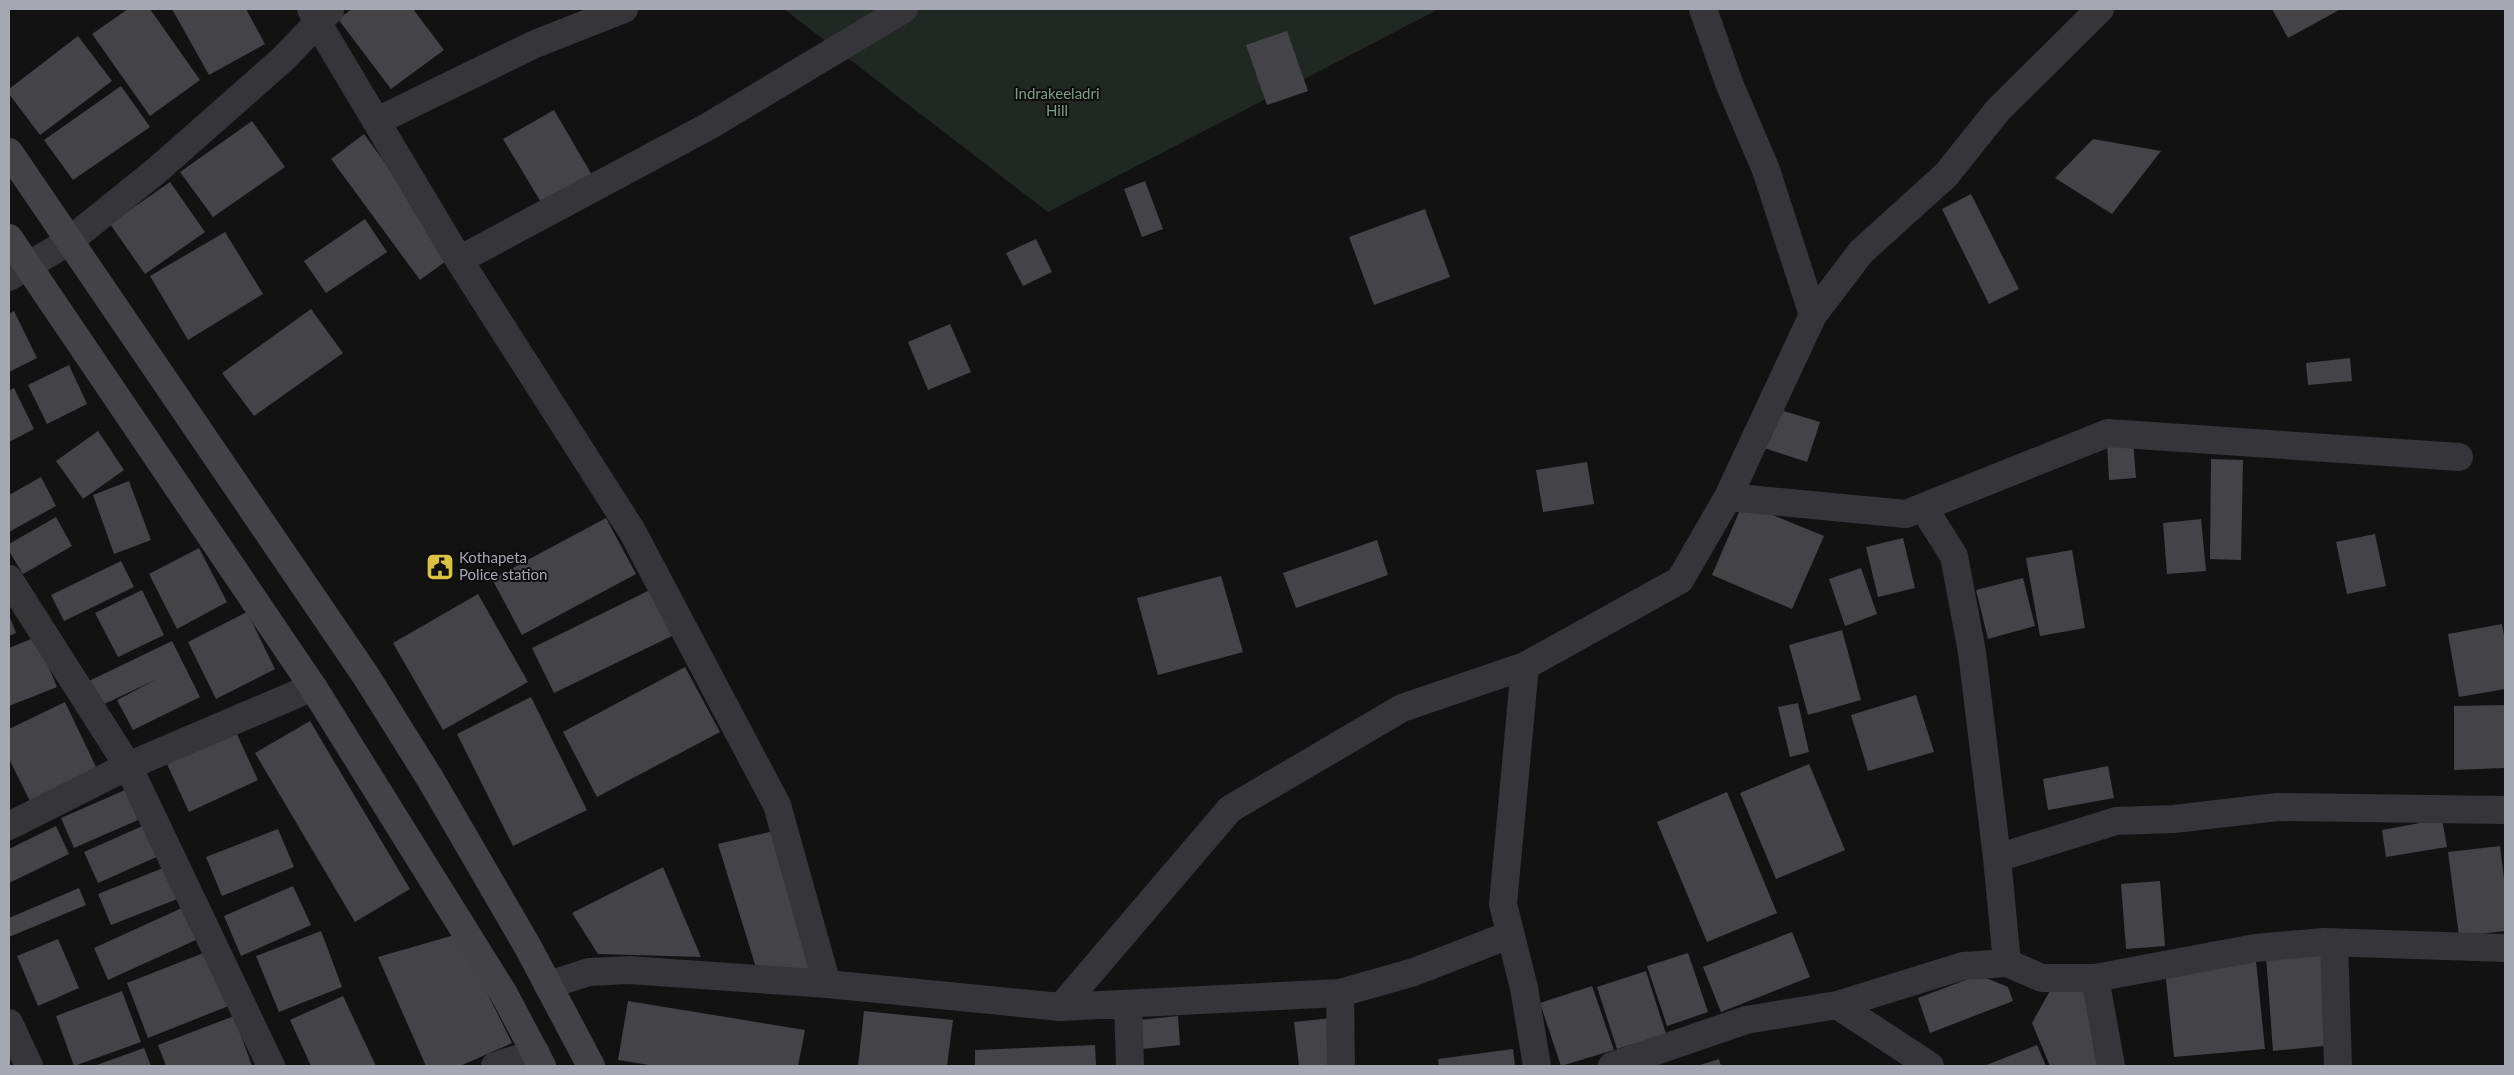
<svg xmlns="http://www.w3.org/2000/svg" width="2514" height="1075" viewBox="0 0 2514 1075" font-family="Lato,sans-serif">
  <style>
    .green { fill: #212723 }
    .building { fill: #444448 }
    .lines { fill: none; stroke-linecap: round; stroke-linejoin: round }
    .street { stroke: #35353a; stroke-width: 28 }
    .secondary { stroke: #424247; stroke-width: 28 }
    .labels { text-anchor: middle; stroke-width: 4; stroke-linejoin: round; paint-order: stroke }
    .park-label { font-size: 15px; fill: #7e9b85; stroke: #0d0d0e }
    .poi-label { font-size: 15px; fill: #a5a7b2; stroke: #0d0d0e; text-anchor: start }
  </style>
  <rect width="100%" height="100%" fill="#121213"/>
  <path class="green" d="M784,9h655l-391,203z"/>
  <path class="building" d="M128,9h22l50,71 -50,36 -58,-82z
    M172,9h74l19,35 -56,31z
    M352,9h61l31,41 -53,39 -53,-70z
    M2272,9h69l-53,29z
    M1287,31l21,60 -41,14 -21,-60z
    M78,36l34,45 -72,54 -31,-41v-5z
    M121,86l29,41 -77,53 -29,-40z
    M554,110l38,65 -50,29 -39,-65z
    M252,121l33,46 -72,50 -33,-45z
    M364,134l89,122 -33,24 -89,-121z
    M2093,139l68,12 -49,63 -57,-36z
    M1145,181l18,48 -21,8 -18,-48z
    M170,182l35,50 -60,42 -35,-50z
    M1971,194l48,95 -30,15 -47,-95z
    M1425,209l25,68 -76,28 -25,-68z
    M365,219l22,33 -61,41 -22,-32z
    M225,232l38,62 -75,46 -38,-64z
    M1036,239l16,33 -29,14 -17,-33z
    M311,309l32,44 -89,63 -32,-43z
    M14,311l23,47 -28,14v-58z
    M950,324l21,48 -43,18 -20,-48z
    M2350,358l2,23 -44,4 -2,-22z
    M69,365l18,39 -40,20 -19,-39z
    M14,388l20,41 -25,13v-51z
    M1777,409l43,13 -13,40 -43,-14z
    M98,431l26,39 -41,29 -27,-38z
    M2133,441l3,37 -27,2 -2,-37z
    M2211,459l32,1 -2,100 -31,-1z
    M1587,462l7,42 -51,8 -7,-42z
    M41,477l15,29 -47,26v-37z
    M129,481l22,59 -37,14 -21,-59z
    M1743,503l81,33 -32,73 -80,-34z
    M56,517l16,29 -49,28 -14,-23v-7z
    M606,518l30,56 -114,61 -30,-56z
    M2201,519l5,52 -39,3 -4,-51z
    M2375,534l11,52 -39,8 -11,-52z
    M1903,538l12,50 -37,9 -12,-50z
    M1377,540l11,35 -92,33 -13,-35z
    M199,548l28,54 -50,27 -28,-55z
    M2072,550l13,78 -45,8 -14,-78z
    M121,561l13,26 -70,34 -13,-26z
    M1861,568l16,46 -32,12 -16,-47z
    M1221,576l22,76 -85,23 -21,-77z
    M2023,578l12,48 -47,13 -12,-49z
    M654,588l22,46 -122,59 -22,-45z
    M142,590l22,45 -46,22 -23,-44z
    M478,594l50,88 -85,48 -50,-87z
    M247,612l28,57 -59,30 -28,-57z
    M9,615l7,18 -7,3z
    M2502,624l3,17v48l-46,8 -11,-63z
    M1842,630l19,70 -53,15 -19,-70z
    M36,637l21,50 -48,19v-58z
    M172,641l28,56 -67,33 -16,-30 40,-21 -57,27 -11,-25z
    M685,667l35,65 -123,65 -34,-65z
    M1916,695l18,57 -66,19 -17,-56z
    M531,697l56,113 -74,36 -56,-112z
    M65,702l32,67 -67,32 -21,-42v-30z
    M1798,703l11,49 -19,5 -12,-50z
    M2505,705v63l-51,2v-64z
    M310,721l100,168 -55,33 -100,-169z
    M235,730l23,50 -69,32 -23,-50z
    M1809,764l36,86 -69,29 -36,-86z
    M2108,766l6,32 -66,12 -5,-31z
    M125,790l13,30 -64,28 -13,-30z
    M1727,792l50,121 -70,29 -50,-120z
    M2442,819l5,28 -61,10 -4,-27z
    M147,824l14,31 -63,28 -14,-31z
    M56,826l13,28 -60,29v-34z
    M278,829l16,38 -72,29 -16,-39z
    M778,830l33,139 -54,2 -39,-127z
    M2500,846l5,41v44l-46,5 -11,-84z
    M168,866l12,32 -69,27 -13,-31z
    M663,867l38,90 -103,-3 -26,-41z
    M2160,881l5,65 -39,3 -5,-65z
    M293,886l18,39 -70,31 -17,-40z
    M79,888l7,17 -77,32v-19z
    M184,907l14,32 -90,41 -14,-32z
    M321,931l21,56 -63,25 -23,-56z
    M1792,932l18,45 -89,35 -18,-45z
    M458,934l54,109 -52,23h-34l-48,-109z
    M58,939l21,49 -41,18 -21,-50z
    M211,950l20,55 -83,33 -21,-55z
    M2328,951l7,94 -62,6 -7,-95z
    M1688,953l20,59 -41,14 -20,-60z
    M2256,961l9,88 -91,8 -9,-87z
    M1646,971l20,63 -49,15 -20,-62z
    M1979,975l29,12 5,14 -83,32 -12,-35z
    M2094,985l4,81h-48l-18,-43 19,-34z
    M1592,986l22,64 -53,16 -21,-63z
    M122,991l19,51 -67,24 -18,-50z
    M343,996l33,70h-65l-21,-46z
    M628,1001l177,29 -7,36h-143l-37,-6z
    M864,1011l89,9 -6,46h-89z
    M234,1016l18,50h-86l-8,-21z
    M1178,1016l2,29 -37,4 -3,-29z
    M1332,1018v48h-33l-5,-44z
    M1095,1045l1,21h-121v-16z
    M2037,1045l9,21h-62z
    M144,1048l7,18h-57z
    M1513,1049l2,17h-76l-1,-7z
    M1719,1059l2,7h-24z"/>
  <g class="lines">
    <path class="street" d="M311,9l6,13 142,238 173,271 145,274 50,179
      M1703,9l26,74 37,87 47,145
      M377,121l158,-77 89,-35
      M459,260l250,-134 195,-117
      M9,277l59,-35 88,-71 127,-112 47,-49
      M1728,497l178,17 202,-81 351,24
      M1923,507l31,49 18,96 25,206
      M9,579l119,187 143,300
      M9,826l119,-60 185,-79
      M2334,942l4,124
      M2007,963l-10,-105 119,-37 58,-2 103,-12 228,3
      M2095,978l16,88
      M548,985l41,-13 40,-2 198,14 234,23 169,-198 172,-101 123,-42
      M1340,993l1,73
      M1128,1004l2,62
      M1837,1005l93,61
      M1061,1007l279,-14 74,-21 95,-37
      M9,1023l20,43
      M495,1066l41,-13
      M1537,1066l-13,-78 -21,-84 22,-238 155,-86 48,-83 85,-182 48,-63 85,-77 52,-65 102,-101
      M1612,1066l134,-46 91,-15 126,-39 44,-3 35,15h53l160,-30 69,-6 181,6"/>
    <path class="secondary" d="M9,152l357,524 65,104 97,167 63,119
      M9,238l304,449 191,307 38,72"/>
  </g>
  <defs>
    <symbol id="civic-square" viewBox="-11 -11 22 22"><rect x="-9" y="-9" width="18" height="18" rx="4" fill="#dac343" stroke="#0d0d0e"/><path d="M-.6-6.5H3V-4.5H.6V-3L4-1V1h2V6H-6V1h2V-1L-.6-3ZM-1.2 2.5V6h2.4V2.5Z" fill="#111"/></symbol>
  </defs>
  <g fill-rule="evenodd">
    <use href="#civic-square" x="424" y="551" width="32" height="32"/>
  </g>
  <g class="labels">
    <g class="park-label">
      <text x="1057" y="99">Indrakeeladri<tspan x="1057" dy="17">Hill</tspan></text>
    </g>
    <g class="poi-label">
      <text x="459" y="563">Kothapeta<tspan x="459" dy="17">Police station</tspan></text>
    </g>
  </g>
  <rect width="2514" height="1075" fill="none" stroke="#a5a7b2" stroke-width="20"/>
</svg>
